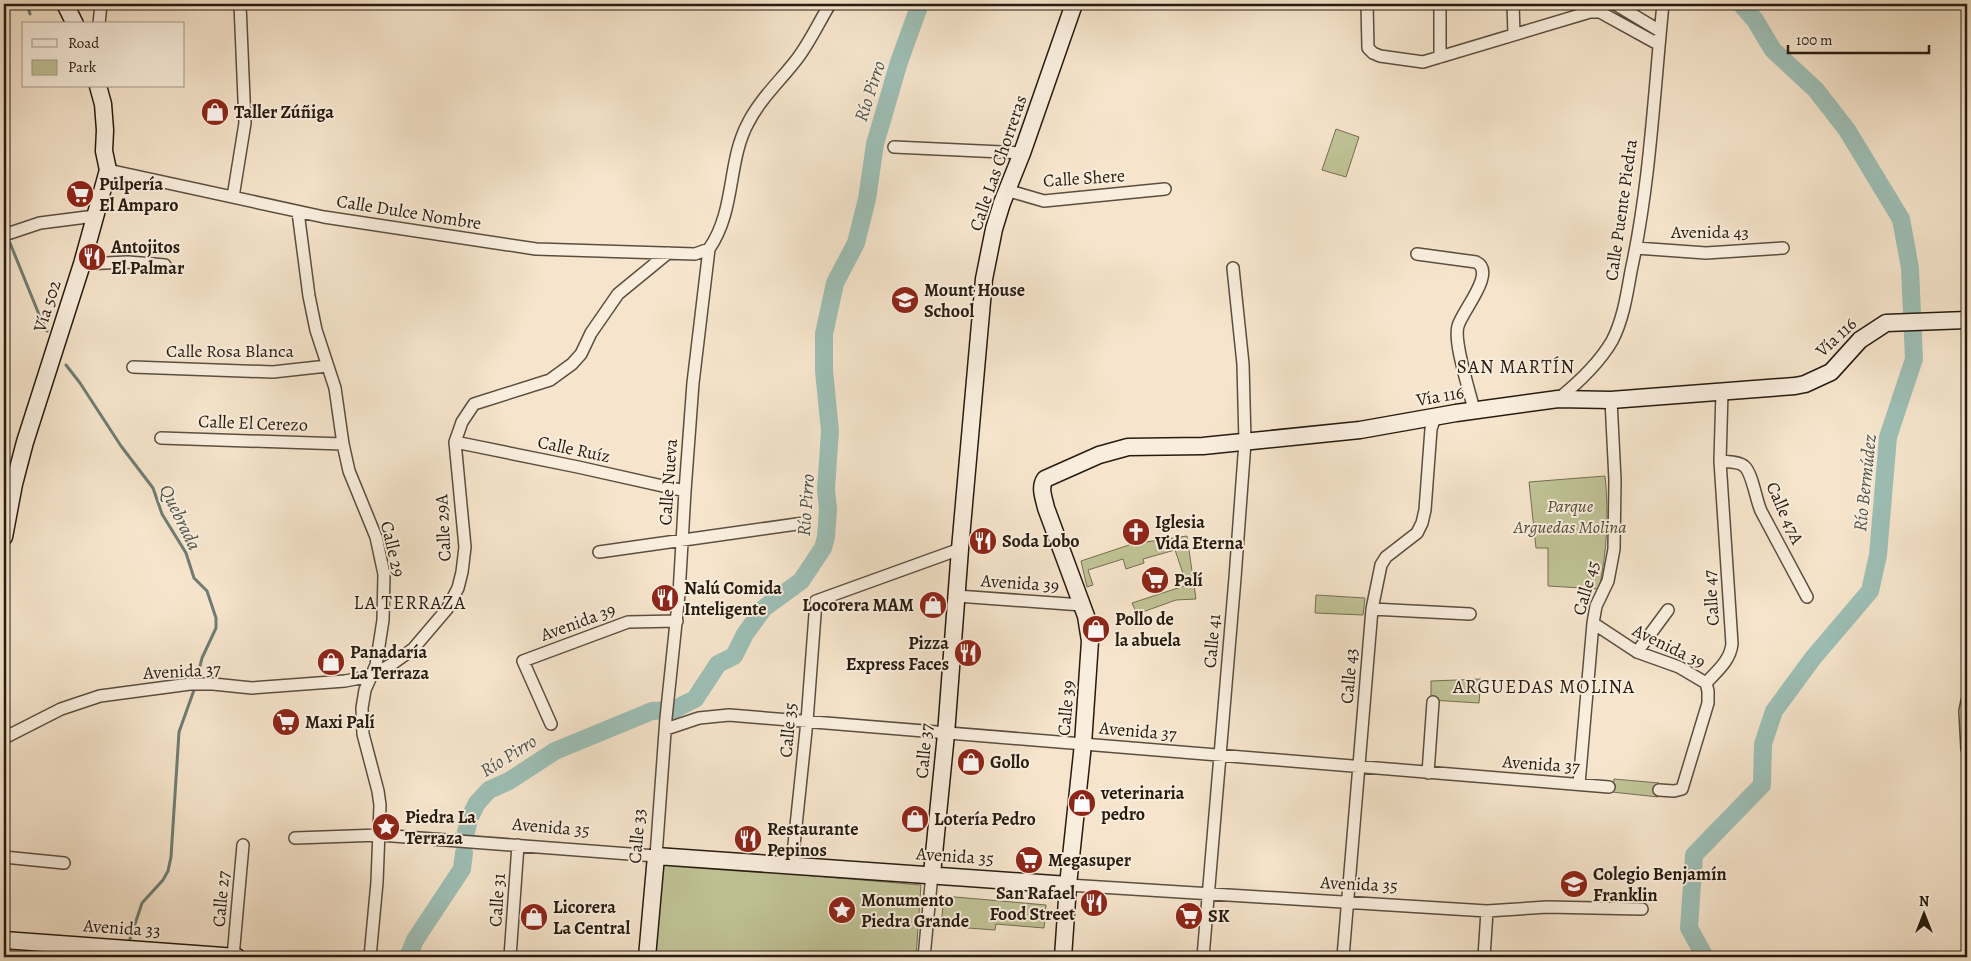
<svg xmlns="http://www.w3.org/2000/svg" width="1971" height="961" viewBox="0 0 1971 961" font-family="Alegreya,serif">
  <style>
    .green { fill: #c0c396; stroke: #746f53 }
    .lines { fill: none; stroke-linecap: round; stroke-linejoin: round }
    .stream { stroke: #6e7d74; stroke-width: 3 }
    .river { stroke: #9dbfb6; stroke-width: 18 }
    .street-casing { stroke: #5b4e3f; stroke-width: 14 }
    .secondary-casing { stroke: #271b10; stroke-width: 19 }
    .street { stroke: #f9eede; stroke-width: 11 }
    .secondary { stroke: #f9eede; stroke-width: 16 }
    .labels { text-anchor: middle; stroke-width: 4; stroke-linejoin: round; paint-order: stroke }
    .poi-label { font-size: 18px; font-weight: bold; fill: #271b10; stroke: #f9eede; text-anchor: start }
    .street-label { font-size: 18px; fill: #271b10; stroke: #f9eede }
    .park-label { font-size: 18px; font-style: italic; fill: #554d38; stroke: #f9eede }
    .water-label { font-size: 19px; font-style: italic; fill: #50544a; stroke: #f9eede }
    .neighbourhood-label { font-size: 19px; letter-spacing: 1px; fill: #271b10; stroke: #f9eede }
  </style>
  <rect width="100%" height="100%" fill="#f6e5cc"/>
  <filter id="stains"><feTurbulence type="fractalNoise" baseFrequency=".004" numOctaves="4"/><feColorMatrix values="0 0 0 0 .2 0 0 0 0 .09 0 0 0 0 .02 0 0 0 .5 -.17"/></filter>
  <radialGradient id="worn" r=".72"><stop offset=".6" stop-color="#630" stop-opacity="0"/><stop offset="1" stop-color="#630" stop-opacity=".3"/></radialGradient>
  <path class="green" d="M1336,129l23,8 -13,40 -24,-7z
    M1605,476c4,38 2,75 -6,113l-51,-3v-38h-12l-7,-66z
    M1187,536l9,63 -20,1 -39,14 -5,-11 55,-18 -12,-35 -32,9 1,4 -18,6 -3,-10 -35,11 5,15 -6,2 -6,-26 51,-17z
    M1316,595l49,3 -2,17 -48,-2z
    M1481,679l-2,24 -48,-3v-19z
    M1614,779l45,4 -1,14 -46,-5z
    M660,863l261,22 -5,72h-263z
    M944,896l102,9 -2,23 -48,-4 -1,6 -54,-4z"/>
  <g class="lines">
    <path class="stream" d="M27,4l3,10
      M10,243l30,74 7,14
      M66,365l14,18 41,63 32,42 9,26 24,39 8,25 13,13 9,27v10l-14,30 -4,16
      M130,939l12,-36 21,-23 5,-9 3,-14 8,-125 15,-42"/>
    <path class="river" d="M466,832l3,-13 8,-16 12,-13 20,-9 46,-30 97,-40 21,-1 22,-11 23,-35 16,-8 11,-22 19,-26 37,-27 22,-33 3,-11 2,-28 -2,-20 4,-58 -6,-60v-37l11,-51 21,-40 11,-44 8,-55 24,-82 21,-58
      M408,957l7,-17 47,-71 2,-16
      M1705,957l-16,-29 5,-73 68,-70 1,-41 11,-33 39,-53 57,-67 8,-36 10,-118 26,-78 -4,-91 -9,-49 -54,-89 -31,-40 -43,-40 -18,-30 -14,-16"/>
    <defs>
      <path id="street" d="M1367,4l1,44 5,5 7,3 43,6 167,-50h10l7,4 51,28
        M1440,4v53
        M1513,4l1,31
        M1615,4l45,27
        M99,24l2,-20
        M894,147l128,6
        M108,170l216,47 212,32 159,5 14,-5
        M1006,190l38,11 121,-12
        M233,197l12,-74 -5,-119
        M298,212l11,84 7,34 19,58 8,56 6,27 27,66 8,37 -1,46 -7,45 -11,25 -3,18 1,26 15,57 2,14 -3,77 -7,75
        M4,235l36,-12 55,-7
        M1636,248l70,5 77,-5
        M1417,254l59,8c21,10 -14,49 -18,64 -5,16 12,66 16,84
        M82,264l46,-2 37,3
        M133,367l140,5 54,-6
        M1558,399c20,-16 41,-36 54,-58 11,-21 15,-47 19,-70 19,-87 23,-178 32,-267
        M161,438l182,6
        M455,442l123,25 107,24
        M1720,461c7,1 18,0 24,5 8,6 12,34 17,45l46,86
        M599,552l205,-29
        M957,596l125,9
        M1372,609l98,5
        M1593,623l44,29 42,15 27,16
        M1637,652l31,-42
        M1706,683c11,-12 24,-22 26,-39l-12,-183 2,-69
        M1967,701l-2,10 2,38
        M551,724l-28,-63 105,-39 49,-1
        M666,729l33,-11 30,-3 880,72
        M4,738l57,-29 39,-13 90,-12h23l39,4 93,-7 26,-5 21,-12 21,-15 34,-40 11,-21 4,-16 3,-25 -10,-105 7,-20 12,-18 76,-24 22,-16 9,-10 10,-21 27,-39 50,-41
        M1428,773l5,-71
        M1579,784l14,-161 3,-17 12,-25 6,-32 1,-69 -4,-80
        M1659,790l15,1 8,-2 26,-86v-12l-2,-8
        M295,838l85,-3 276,21 10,-138 13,-124 6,-103 8,-108 16,-134c27,-39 18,-87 39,-126 12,-24 33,-43 49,-64 13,-17 22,-37 33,-55
        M4,857l60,6
        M792,864l15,-143 9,-120 144,-52
        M1068,885l419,26 60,-4 95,2
        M233,957l10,-112
        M510,957l8,-112
        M924,957l8,-83
        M1203,957l32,-379 10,-136 -2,-78 -10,-96
        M1343,957l29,-348 9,-44 5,-8 31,-24 5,-10 3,-13 6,-81 4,-12
        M1484,957l3,-46"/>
      <path id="secondary" d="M65,4l10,20
        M4,537l10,-53 11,-42 57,-178 26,-94 -4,-19 1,-21 -2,-26 -5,-18
        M932,874l14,-140 14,-185 24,-270 10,-50 8,-26 20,-50 52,-149
        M4,940l233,17
        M647,957l9,-101 412,29
        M1063,957l5,-72 15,-141 7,-103 -4,-25 -40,-108c-2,-10 -7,-20 -1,-29l54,-24 29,-8 75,-1 157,-16 96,-17 102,-14 53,1 184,-14 10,-2 26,-12 29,-32 26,-17 81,-3"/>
    </defs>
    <use href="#street" class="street-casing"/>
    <use href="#secondary" class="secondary-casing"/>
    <use href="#street" class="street"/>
    <use href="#secondary" class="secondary"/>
  </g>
  <defs>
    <symbol id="shop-disc" viewBox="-11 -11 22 22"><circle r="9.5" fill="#8f2418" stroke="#f9eede"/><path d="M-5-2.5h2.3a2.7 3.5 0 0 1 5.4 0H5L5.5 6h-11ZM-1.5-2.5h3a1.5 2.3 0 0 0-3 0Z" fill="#fff"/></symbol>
    <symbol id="supermarket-disc" viewBox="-11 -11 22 22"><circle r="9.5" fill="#8f2418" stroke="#f9eede"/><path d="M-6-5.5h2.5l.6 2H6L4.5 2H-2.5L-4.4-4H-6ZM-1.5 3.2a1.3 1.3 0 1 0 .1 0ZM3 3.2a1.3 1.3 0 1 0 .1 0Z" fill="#fff"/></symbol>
    <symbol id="restaurant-disc" viewBox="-11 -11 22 22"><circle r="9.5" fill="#8f2418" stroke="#f9eede"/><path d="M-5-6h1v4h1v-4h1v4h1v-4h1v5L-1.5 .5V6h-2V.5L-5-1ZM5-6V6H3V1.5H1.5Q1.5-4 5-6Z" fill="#fff"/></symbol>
    <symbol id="school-disc" viewBox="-11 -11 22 22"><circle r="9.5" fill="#8f2418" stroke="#f9eede"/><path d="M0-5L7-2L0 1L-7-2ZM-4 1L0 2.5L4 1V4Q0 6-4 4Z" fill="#fff"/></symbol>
    <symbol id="church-disc" viewBox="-11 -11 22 22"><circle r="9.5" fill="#8f2418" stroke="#f9eede"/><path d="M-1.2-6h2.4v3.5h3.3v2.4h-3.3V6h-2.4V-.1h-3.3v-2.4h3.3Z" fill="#fff"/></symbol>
    <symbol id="sight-disc" viewBox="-11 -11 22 22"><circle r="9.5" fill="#8f2418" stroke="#f9eede"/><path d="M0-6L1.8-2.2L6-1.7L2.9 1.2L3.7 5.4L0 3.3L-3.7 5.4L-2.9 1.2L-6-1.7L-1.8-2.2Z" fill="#fff"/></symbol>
  </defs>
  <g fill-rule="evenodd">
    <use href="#shop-disc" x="199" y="96" width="32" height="32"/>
    <use href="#supermarket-disc" x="64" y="178" width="32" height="32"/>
    <use href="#restaurant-disc" x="76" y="241" width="32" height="32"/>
    <use href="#school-disc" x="889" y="284" width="32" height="32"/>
    <use href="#church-disc" x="1120" y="516" width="32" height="32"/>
    <use href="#restaurant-disc" x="967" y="525" width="32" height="32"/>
    <use href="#supermarket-disc" x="1139" y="564" width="32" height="32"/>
    <use href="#restaurant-disc" x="649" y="582" width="32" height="32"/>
    <use href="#shop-disc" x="917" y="589" width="32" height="32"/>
    <use href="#shop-disc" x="1080" y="613" width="32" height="32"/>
    <use href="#restaurant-disc" x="952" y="637" width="32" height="32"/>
    <use href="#shop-disc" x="315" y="646" width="32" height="32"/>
    <use href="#supermarket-disc" x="270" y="706" width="32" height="32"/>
    <use href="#shop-disc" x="955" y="746" width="32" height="32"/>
    <use href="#shop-disc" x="1066" y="787" width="32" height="32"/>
    <use href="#shop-disc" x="899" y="803" width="32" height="32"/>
    <use href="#sight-disc" x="370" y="811" width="32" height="32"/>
    <use href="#restaurant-disc" x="732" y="823" width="32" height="32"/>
    <use href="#supermarket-disc" x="1013" y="844" width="32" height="32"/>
    <use href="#school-disc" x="1558" y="868" width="32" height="32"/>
    <use href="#restaurant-disc" x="1078" y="887" width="32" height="32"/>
    <use href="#sight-disc" x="826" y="894" width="32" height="32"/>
    <use href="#supermarket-disc" x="1173" y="900" width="32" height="32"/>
    <use href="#shop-disc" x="518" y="901" width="32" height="32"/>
  </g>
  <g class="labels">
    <g class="poi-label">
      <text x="234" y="118">Taller Zúñiga</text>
      <text x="99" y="190">Pulpería<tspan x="99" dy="21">El Amparo</tspan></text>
      <text x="111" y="253">Antojitos<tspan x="111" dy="21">El Palmar</tspan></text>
      <text x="924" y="296">Mount House<tspan x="924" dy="21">School</tspan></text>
      <text x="1155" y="528">Iglesia<tspan x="1155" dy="21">Vida Eterna</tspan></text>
      <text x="1002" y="547">Soda Lobo</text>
      <text x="1174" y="586">Palí</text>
      <text x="684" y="594">Nalú Comida<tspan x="684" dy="21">Inteligente</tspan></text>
      <text x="914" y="611" text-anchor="end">Locorera MAM</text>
      <text x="1115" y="625">Pollo de<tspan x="1115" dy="21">la abuela</tspan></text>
      <text x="949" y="649" text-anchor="end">Pizza<tspan x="949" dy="21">Express Faces</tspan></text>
      <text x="350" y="658">Panadaría<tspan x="350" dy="21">La Terraza</tspan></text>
      <text x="305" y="728">Maxi Palí</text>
      <text x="990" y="768">Gollo</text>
      <text x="1101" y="799">veterinaria<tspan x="1101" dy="21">pedro</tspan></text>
      <text x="405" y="823">Piedra La<tspan x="405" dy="21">Terraza</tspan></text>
      <text x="934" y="825">Lotería Pedro</text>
      <text x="767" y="835">Restaurante<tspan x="767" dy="21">Pepinos</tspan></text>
      <text x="1048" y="866">Megasuper</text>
      <text x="1593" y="880">Colegio Benjamín<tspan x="1593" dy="21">Franklin</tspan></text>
      <text x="1075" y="899" text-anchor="end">San Rafael<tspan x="1075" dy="21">Food Street</tspan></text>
      <text x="861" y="906">Monumento<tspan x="861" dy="21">Piedra Grande</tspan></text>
      <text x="553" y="913">Licorera<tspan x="553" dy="21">La Central</tspan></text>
      <text x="1208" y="922">SK</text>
    </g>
    <g class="street-label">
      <text transform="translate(998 163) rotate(-71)" y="6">Calle Las Chorreras</text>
      <text transform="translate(1084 178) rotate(-4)" y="6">Calle Shere</text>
      <text transform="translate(1621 210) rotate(-82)" y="6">Calle Puente Piedra</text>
      <text transform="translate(409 212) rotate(9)" y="6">Calle Dulce Nombre</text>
      <text x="1710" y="238">Avenida 43</text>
      <text transform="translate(47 306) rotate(-72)" y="6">Vía 502</text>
      <text transform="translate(1836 337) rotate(-43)" y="6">Vía 116</text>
      <text x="230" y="357">Calle Rosa Blanca</text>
      <text transform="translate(1440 396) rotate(-10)" y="6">Vía 116</text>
      <text transform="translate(253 423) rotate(2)" y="6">Calle El Cerezo</text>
      <text transform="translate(574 449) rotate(12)" y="6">Calle Ruíz</text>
      <text transform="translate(668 482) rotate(-86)" y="6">Calle Nueva</text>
      <text transform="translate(1785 513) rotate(66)" y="6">Calle 47A</text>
      <text transform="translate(443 528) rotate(-93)" y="6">Calle 29A</text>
      <text transform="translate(393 549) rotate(77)" y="6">Calle 29</text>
      <text transform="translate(1020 583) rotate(4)" y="6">Avenida 39</text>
      <text transform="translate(1586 588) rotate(-74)" y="6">Calle 45</text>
      <text transform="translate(1711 598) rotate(-94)" y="6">Calle 47</text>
      <text transform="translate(578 622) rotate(-20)" y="6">Avenida 39</text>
      <text transform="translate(1212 641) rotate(-85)" y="6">Calle 41</text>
      <text transform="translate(1669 646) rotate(26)" y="6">Avenida 39</text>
      <text transform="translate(182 671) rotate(-3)" y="6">Avenida 37</text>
      <text transform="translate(1349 676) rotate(-85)" y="6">Calle 43</text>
      <text transform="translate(1066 708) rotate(-85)" y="6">Calle 39</text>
      <text transform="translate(788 730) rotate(-85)" y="6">Calle 35</text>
      <text transform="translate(1138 731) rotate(5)" y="6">Avenida 37</text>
      <text transform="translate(924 751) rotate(-85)" y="6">Calle 37</text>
      <text transform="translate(1541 764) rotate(4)" y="6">Avenida 37</text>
      <text transform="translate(551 827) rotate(5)" y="6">Avenida 35</text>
      <text transform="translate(637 836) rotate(-85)" y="6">Calle 33</text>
      <text transform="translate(955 856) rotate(4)" y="6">Avenida 35</text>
      <text transform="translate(1359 884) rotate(3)" y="6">Avenida 35</text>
      <text transform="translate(221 899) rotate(-85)" y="6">Calle 27</text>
      <text transform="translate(497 900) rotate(-86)" y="6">Calle 31</text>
      <text transform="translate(122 928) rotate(4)" y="6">Avenida 33</text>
    </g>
    <g class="park-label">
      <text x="1570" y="512">Parque<tspan x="1570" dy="21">Arguedas Molina</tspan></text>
    </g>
    <g class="water-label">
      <text transform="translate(869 91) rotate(-72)" y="7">Río Pirro</text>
      <text transform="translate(1864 483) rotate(-84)" y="7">Río Bermúdez</text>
      <text transform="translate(805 505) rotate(-86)" y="7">Río Pirro</text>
      <text transform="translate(181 517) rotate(64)" y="7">Quebrada</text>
      <text transform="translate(508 755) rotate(-32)" y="7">Río Pirro</text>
    </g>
    <g class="neighbourhood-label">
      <text x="1516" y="373">SAN MARTÍN</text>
      <text x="410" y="609">LA TERRAZA</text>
      <text x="1544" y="693">ARGUEDAS MOLINA</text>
    </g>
  </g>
  <rect width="1971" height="961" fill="none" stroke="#f6e5cc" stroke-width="20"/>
  <rect x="5" y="5" width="1961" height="951" fill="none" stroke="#271b10" stroke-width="2.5"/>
  <rect x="10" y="10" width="1951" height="941" fill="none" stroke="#271b10"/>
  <rect x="22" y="22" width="162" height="65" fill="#f9eede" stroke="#a59a8c"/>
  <rect x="32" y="39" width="25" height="8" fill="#f9eede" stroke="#a59a8c"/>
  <text x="68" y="48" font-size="15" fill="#271b10">Road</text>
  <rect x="32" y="60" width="25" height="15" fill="#c0c396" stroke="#a59a8c"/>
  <text x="68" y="72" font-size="15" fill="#271b10">Park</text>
  <g transform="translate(1924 914)" stroke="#f9eede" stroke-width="4" paint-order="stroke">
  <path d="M0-4L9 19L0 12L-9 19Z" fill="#271b10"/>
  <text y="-8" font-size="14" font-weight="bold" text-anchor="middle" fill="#271b10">N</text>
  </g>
  <path d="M1788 45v8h141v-8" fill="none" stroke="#271b10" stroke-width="2.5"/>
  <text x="1796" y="45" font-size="15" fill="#271b10" stroke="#f9eede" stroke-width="4" paint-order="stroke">100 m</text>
  <rect width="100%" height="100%" filter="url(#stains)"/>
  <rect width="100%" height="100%" fill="url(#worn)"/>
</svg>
